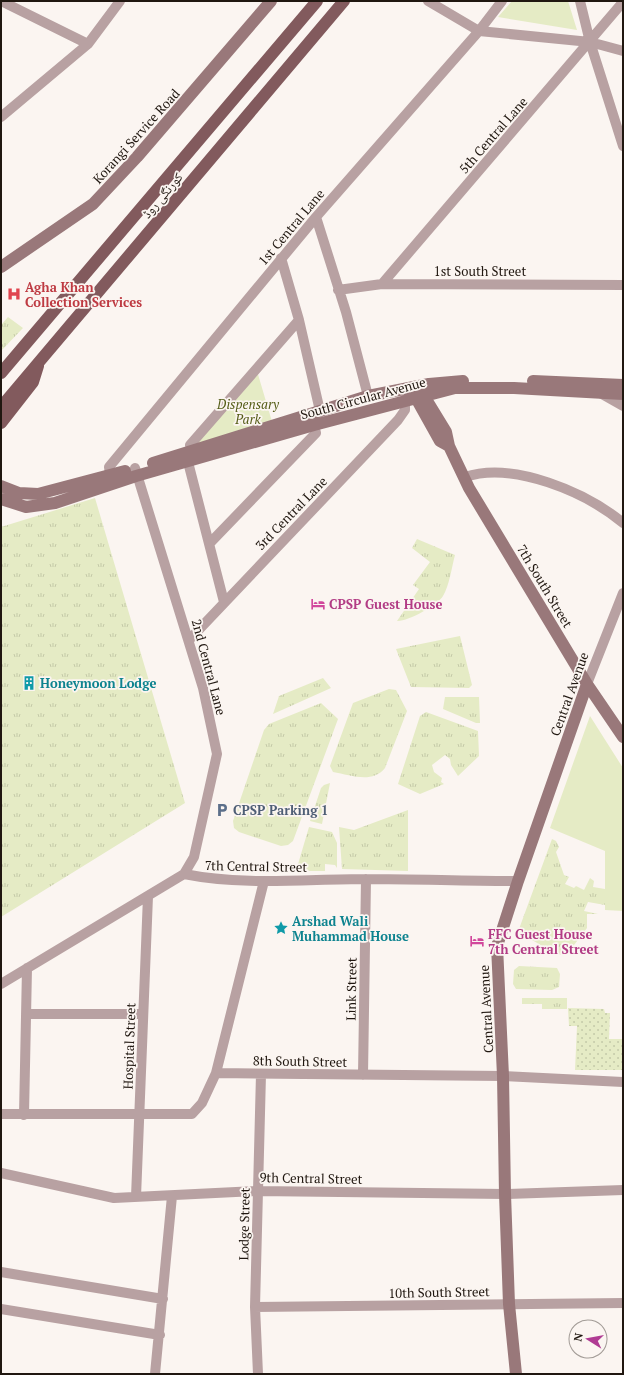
<svg xmlns="http://www.w3.org/2000/svg" width="624" height="1375" viewBox="0 0 624 1375" font-family="'PT Serif','Noto Naskh Arabic',serif">
  <style>
    .grass { fill: url(#grass-tufts) }
    .park { fill: #e5ebc5 }
    .garden { fill: url(#garden-dots) }
    .lines { fill: none; stroke-linecap: round; stroke-linejoin: round }
    .street { stroke: #b8a1a2; stroke-width: 10 }
    .secondary { stroke: #99787a; stroke-width: 12 }
    .primary { stroke: #825a5d; stroke-width: 12 }
    .labels { text-anchor: middle; stroke-width: 3.5; stroke-linejoin: round; paint-order: stroke }
    .street-label { font-size: 13px; fill: #201710; stroke: #fbf5f1 }
    .health-label { font-size: 13px; font-weight: bold; fill: #be3a42; stroke: #fbf5f1; text-anchor: start }
    .park-label { font-size: 13px; font-style: italic; fill: #555d17; stroke: #fbf5f1 }
    .hotel-label { font-size: 13px; font-weight: bold; fill: #b23c85; stroke: #fbf5f1; text-anchor: start }
    .culture-label { font-size: 13px; font-weight: bold; fill: #0d838f; stroke: #fbf5f1; text-anchor: start }
    .service-label { font-size: 13px; font-weight: bold; fill: #4e5e75; stroke: #fbf5f1; text-anchor: start }
  </style>
  <defs>
    <pattern id="grass-tufts" width="24" height="20" patternUnits="userSpaceOnUse"><rect width="24" height="20" fill="#e5ebc5"/><path d="M3 7l-1-3M5 7V3M7 7l1-3M15 17l-1-3M17 17v-4M19 17l1-3" fill="none" stroke="#c4c9a8"/></pattern>
    <pattern id="garden-dots" width="8" height="8" patternUnits="userSpaceOnUse"><rect width="8" height="8" fill="#e5ebc5"/><path d="M2 2h.1M6 6h.1" fill="none" stroke="#c4c9a8" stroke-width="1.8" stroke-linecap="round"/></pattern>
  </defs>
  <rect width="100%" height="100%" fill="#fbf5f1"/>
  <path class="grass" d="M8,317l15,11 -22,23v-26z
    M95,498l90,305 -184,114v-390z
    M417,539l38,16c-3,11 -6,32 -12,41 -5,9 -36,26 -46,25l22,-32 -6,-4 17,-23 -18,-14z
    M460,636l12,49 -3,3 -58,-1 -15,-38z
    M323,678l8,10 -58,26 6,-18z
    M389,689l7,1 11,21 -22,57c-13,16 -34,7 -52,4l-3,-6 23,-63z
    M445,697h34l1,26h-4l-33,-14z
    M321,703l17,16 -45,122 -5,4 -7,1 -42,-14 -5,-4 -1,-7 31,-91 5,-6z
    M426,712l52,19 1,25 -21,20 -7,-11 -1,-6 -5,-4 -13,10 2,7 8,6 -1,4 3,2 -24,10 -22,-10 22,-68z
    M330,783l-8,41 -12,-3 11,-33 3,-3z
    M408,810v61l-66,-2 -3,-42 15,3z
    M309,827l23,5 5,11v25l-2,-3 -10,-1v7h-29z
    M552,839l4,2 3,6 -3,5 8,23 5,2 -4,7 9,4 2,-2 8,4 6,-12 4,3 -1,6 12,2v16l-17,-3 -4,9 14,3h-11v14l-16,21 -7,6 -8,-1 -36,-21 -1,-4z
    M519,966l38,2 3,6 -1,13 -7,3 -36,-1 -3,-5 1,-14z
    M522,998h45v11h-25v-5h-20z"/>
  <path class="park" d="M512,1h56l9,29 -79,-13z
    M257,371l16,54 -81,25z
    M590,716l33,52v143l-18,-1v-59l-55,-23z"/>
  <path class="garden" d="M568,1008l36,1 1,4h5l-1,26h14v31h-48l2,-44h-8z"/>
  <g class="lines">
    <path class="street" d="M1,1l87,43
      M428,1l51,30 111,11 33,9
      M580,1l10,41 33,104
      M1,117l87,-73 32,-43
      M316,217l30,95 22,84
      M281,258l18,62 21,91
      M382,284l241,-282
      M338,290l44,-6 241,1
      M600,393l23,13
      M192,452l-2,-7 109,-125
      M188,462l36,140
      M135,468l68,220 14,66 -23,103 -10,17
      M110,475l-1,-8 207,-250 163,-186 23,-30
      M465,477c48,-16 121,15 158,46
      M209,544l107,-111 -2,-8
      M189,640l209,-220 7,-10v-10
      M587,684l36,-91
      M1,984l183,-110c60,12 121,5 182,5 50,0 101,2 152,2
      M26,1014h117
      M216,1073l48,-192
      M363,1075l3,-196
      M1,1114h191l10,-11 14,-30 287,3 120,6
      M24,1115l3,-147
      M1,1173l113,25 143,-7 248,3 118,-4
      M136,1197l12,-301
      M1,1272l162,27
      M255,1307l368,-4
      M1,1309l159,26
      M155,1374l17,-178
      M258,1374l-3,-67 6,-233"/>
    <path class="secondary" d="M1,267l92,-63 44,-47 134,-156
      M533,381l90,4
      M424,396l22,36 3,14 20,42 118,196 36,53
      M416,398l24,43 9,5
      M153,463l215,-67 61,-12 34,-3
      M1,486l18,7 19,1 87,-23
      M1,499l25,8 29,-4 81,-27 178,-51 141,-37h59l109,6
      M516,1374l-7,-70 -4,-110 -2,-118 -6,-130 21,-65 69,-197"/>
    <path class="primary" d="M1,373l316,-372
      M1,407l343,-406
      M1,423l32,-41 5,-16"/>
  </g>
  <defs>
    <symbol id="hospital-bare" viewBox="-9 -9 18 18"><path d="M-5-5h3v3.5h4V-5h3V5h-3V1.5h-4V5h-3Z" fill="#e0444e" stroke="#fbf5f1" stroke-width="2.5" paint-order="stroke"/></symbol>
    <symbol id="hotel-bare" viewBox="-9 -9 18 18"><path d="M-6-4.5h1.5V1H6V5H4.5V3h-9V5H-6ZM-4 0a1.8 1.8 0 1 1 3.6 0ZM.5 0V-2.5h3Q6-2.5 6 0Z" fill="#d1479c" stroke="#fbf5f1" stroke-width="2.5" paint-order="stroke"/></symbol>
    <symbol id="building-bare" viewBox="-9 -9 18 18"><path d="M-4-6H4V6H1V3H-1V6H-4ZM-2.5-4.3h1.7v1.8h-1.7ZM.8-4.3h1.7v1.8H.8ZM-2.5-1h1.7V.8h-1.7ZM.8-1h1.7V.8H.8Z" fill="#0f9aa8" stroke="#fbf5f1" stroke-width="2.5" paint-order="stroke"/></symbol>
    <symbol id="parking-bare" viewBox="-9 -9 18 18"><path d="M-3.5-5.5H1a3.5 3.5 0 0 1 0 7H-1V5.5H-3.5ZM-1-3.4V-.6H.8a1.4 1.4 0 0 0 0-2.8Z" fill="#5c6f8a" stroke="#fbf5f1" stroke-width="2.5" paint-order="stroke"/></symbol>
    <symbol id="sight-bare" viewBox="-9 -9 18 18"><path d="M0-6L1.8-2.2L6-1.7L2.9 1.2L3.7 5.4L0 3.3L-3.7 5.4L-2.9 1.2L-6-1.7L-1.8-2.2Z" fill="#0f9aa8" stroke="#fbf5f1" stroke-width="2.5" paint-order="stroke"/></symbol>
  </defs>
  <g fill-rule="evenodd">
    <use href="#hospital-bare" x="4" y="284" width="20" height="20"/>
    <use href="#hotel-bare" x="308" y="594" width="20" height="20"/>
    <use href="#building-bare" x="19" y="673" width="20" height="20"/>
    <use href="#parking-bare" x="212" y="800" width="20" height="20"/>
    <use href="#sight-bare" x="271" y="918" width="20" height="20"/>
    <use href="#hotel-bare" x="467" y="931" width="20" height="20"/>
  </g>
  <g class="labels">
    <g class="street-label">
      <text transform="translate(493 135) rotate(-49)" y="5">5th Central Lane</text>
      <text transform="translate(136 136) rotate(-48)" y="5">Korangi Service Road</text>
      <text transform="translate(162 195) rotate(-50)" y="5">کورنگی روڈ</text>
      <text transform="translate(291 227) rotate(-50)" y="5">1st Central Lane</text>
      <text x="480" y="276">1st South Street</text>
      <text transform="translate(363 398) rotate(-15)" y="5">South Circular Avenue</text>
      <text transform="translate(291 513) rotate(-46)" y="5">3rd Central Lane</text>
      <text transform="translate(545 586) rotate(59)" y="5">7th South Street</text>
      <text transform="translate(209 667) rotate(75)" y="5">2nd Central Lane</text>
      <text transform="translate(569 694) rotate(-70)" y="5">Central Avenue</text>
      <text transform="translate(256 866) rotate(1)" y="5">7th Central Street</text>
      <text transform="translate(351 989) rotate(-89)" y="5">Link Street</text>
      <text transform="translate(486 1009) rotate(-93)" y="5">Central Avenue</text>
      <text transform="translate(129 1046) rotate(-88)" y="5">Hospital Street</text>
      <text transform="translate(300 1061) rotate(1)" y="5">8th South Street</text>
      <text transform="translate(311 1178) rotate(1)" y="5">9th Central Street</text>
      <text transform="translate(244 1224) rotate(-89)" y="5">Lodge Street</text>
      <text transform="translate(439 1292) rotate(-1)" y="5">10th South Street</text>
    </g>
    <g class="health-label">
      <text x="25" y="292">Agha Khan<tspan x="25" dy="15">Collection Services</tspan></text>
    </g>
    <g class="park-label">
      <text x="248" y="409">Dispensary<tspan x="248" dy="15">Park</tspan></text>
    </g>
    <g class="hotel-label">
      <text x="329" y="609">CPSP Guest House</text>
      <text x="488" y="939">FFC Guest House<tspan x="488" dy="15">7th Central Street</tspan></text>
    </g>
    <g class="culture-label">
      <text x="40" y="688">Honeymoon Lodge</text>
      <text x="292" y="926">Arshad Wali<tspan x="292" dy="15">Muhammad House</tspan></text>
    </g>
    <g class="service-label">
      <text x="233" y="815">CPSP Parking 1</text>
    </g>
  </g>
  <rect width="624" height="1375" fill="none" stroke="#201710" stroke-width="4"/>
  <g transform="translate(588 1339) rotate(281)"><circle r="19" fill="#fbf5f1" stroke="#a39c97"/>
  <path d="M0-3L7 15L0 10L-7 15Z" fill="#b03b93"/>
  <text y="-6" font-size="11" font-weight="bold" text-anchor="middle" fill="#201710">N</text>
  </g>
</svg>
